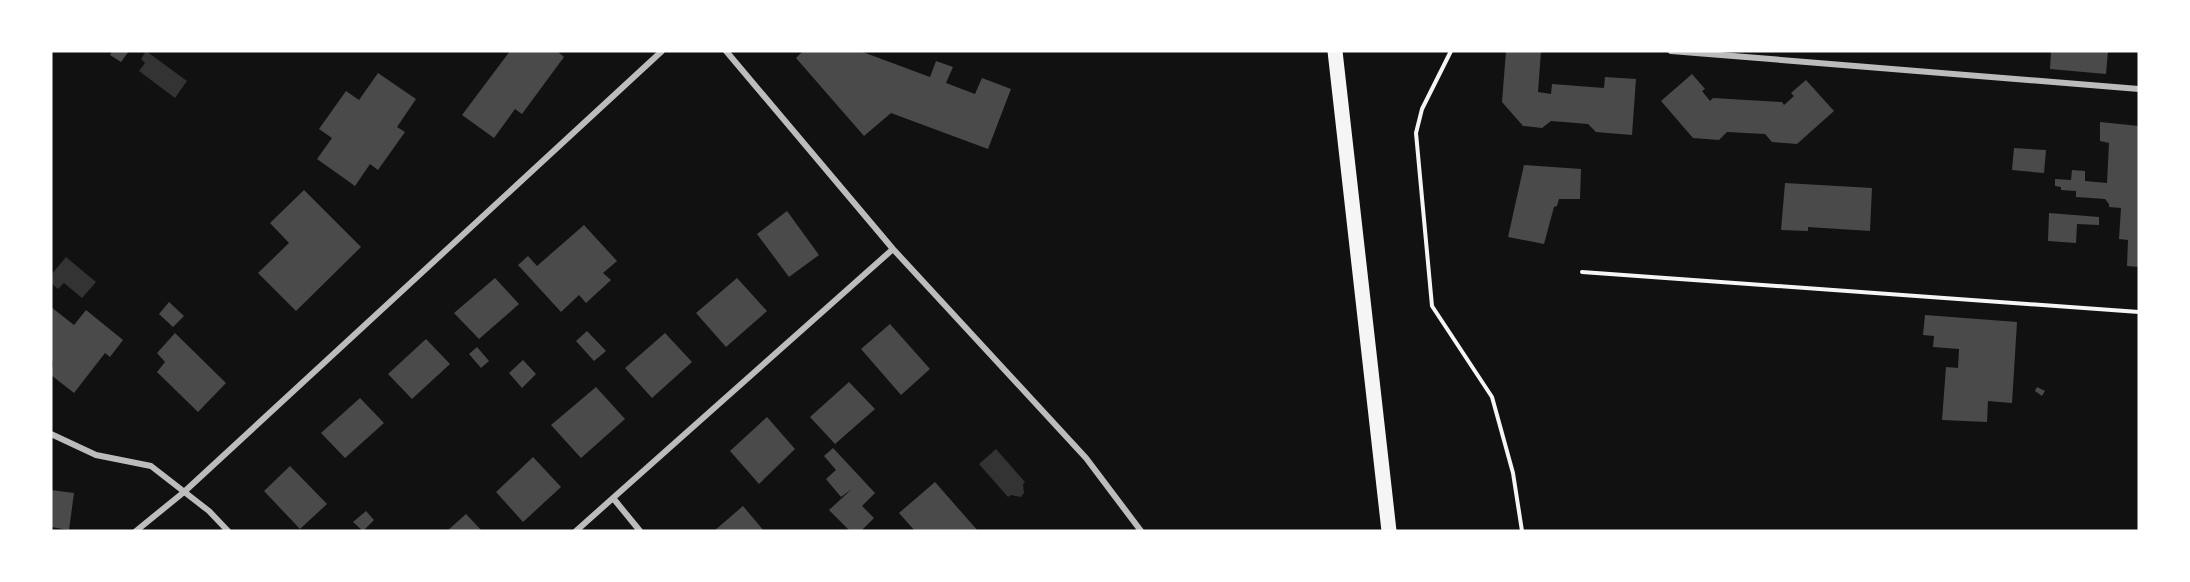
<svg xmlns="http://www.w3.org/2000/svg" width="2190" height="582" viewBox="0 0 2190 582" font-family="'DM Sans',sans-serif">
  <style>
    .water { fill: #333 }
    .building { fill: #4a4a4a }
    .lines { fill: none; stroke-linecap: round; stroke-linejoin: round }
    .path { stroke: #f5f5f5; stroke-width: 4 }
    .minor { stroke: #bcbcbc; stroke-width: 6 }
    .primary { stroke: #f5f5f5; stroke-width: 15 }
  </style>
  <rect width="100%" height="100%" fill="#111"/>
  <path class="water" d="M146,51l41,30 -12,17 -36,-27 6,-8 -4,-4z
    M66,257l30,25 -14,16 -18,-15 -6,6 -7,-6v-8z
    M996,449l29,33 -2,2 1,9 -3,4 -10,-2 -3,2 -29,-33z"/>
  <path class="building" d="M112,51h17l-8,11 -11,-7z
    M510,51h47l7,6 -42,57 -7,-5 -21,29 -32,-23z
    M803,51h57l70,26 6,-16 17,6 -7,16 29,11 7,-16 29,11 -23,60 -97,-36 -27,23 -68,-78z
    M1506,51h35l-3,41 13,2 1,-10 52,4 1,-11 31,2 -4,56 -36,-3 -8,-8 -37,-3 -9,7 -19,-2 -21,-24z
    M2051,51h57l-2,23 -56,-5z
    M378,73l38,26 -19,28 8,5 -27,38 -8,-6 -15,22 -38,-27 15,-21 -13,-9 27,-38 13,9z
    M1692,74l13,15 -3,2 8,10 3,-3 69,4 2,3 10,-9 -3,-3 15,-13 28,31 -37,33 -25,-2 -7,-8 -38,-2 -8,8 -26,-2 -32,-37z
    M2100,122l39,4v141l-12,-1 1,-26 -9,-1 2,-31 -12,-1v-3l-4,-5 -29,-2v-6l-15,-1v-3l-6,-1v-7l16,1 1,-10 13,1v10l22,2 2,-40 -9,-2z
    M2014,148l32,2 -2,23 -32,-3z
    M1524,165l57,4 -1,30h-21l-2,7 -3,1 -10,37 -36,-7z
    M1785,183l87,5 -2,43 -62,-4v4l-27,-1z
    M304,190l57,57 -65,64 -38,-38 31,-30 -19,-20z
    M787,211l32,44 -30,22 -32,-43z
    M2049,213l50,4v8l-22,-1 -1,19 -28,-2z
    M584,225l33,36 -14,12 8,7 -25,23 -7,-8 -18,17 -43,-47 10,-9 9,10z
    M495,278l24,26 -40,35 -25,-26z
    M737,278l30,33 -41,36 -30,-34z
    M169,302l15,14 -11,11 -14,-13z
    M51,307l23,18 12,-15 37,30 -13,17 -5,-4 -31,40 -23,-18 2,-13 -2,-2z
    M1925,315l92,7 -5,81 -24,-2 -1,21 -45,-2 4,-53 12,1 1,-19 -26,-2 1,-11 -11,-1z
    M890,324l40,45 -29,26 -40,-46z
    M587,331l19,20 -12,10 -18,-20z
    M175,333l51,50 -28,29 -41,-40 8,-10 -8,-9z
    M665,333l27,29 -40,36 -27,-30z
    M426,339l24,25 -38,35 -24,-25z
    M477,347l12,14 -8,7 -12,-14z
    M523,360l13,14 -14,14 -13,-15z
    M849,382l26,27 -40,35 -25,-27z
    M596,387l29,32 -44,39 -30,-33z
    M2037,387l8,4 -3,5 -7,-5z
    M360,398l24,25 -39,35 -24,-25z
    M767,417l28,32 -36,35 -29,-33z
    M833,448l42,45 -13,13 12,12 -13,13h-11l-21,-21 23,-21 -11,8 -15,-18 10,-9 -12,-14z
    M533,457l28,30 -38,35 -27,-30z
    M290,466l37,38 -27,25 -36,-38z
    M935,482l43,49h-63l-16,-18z
    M51,490l23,3 -5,37 -18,-3z
    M743,506l21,25h-50z
    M366,511l8,9 -11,11 -10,-9z
    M466,514l16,17h-35z"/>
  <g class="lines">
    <path class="path" d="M1451,51l-29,58 -6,24 16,173 60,91 21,76 9,58
      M1582,272l557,40"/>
    <path class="minor" d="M726,51l167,198 193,209 55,73
      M1671,51l468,38
      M51,434l45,21 55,11 58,45 19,20
      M136,531l48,-39 478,-441
      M576,531l37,-33
      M640,531l-27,-33 280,-249"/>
    <path class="primary" d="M1335,51l54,480"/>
  </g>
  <rect width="2190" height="582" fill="none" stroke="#ffffff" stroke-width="105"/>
</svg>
